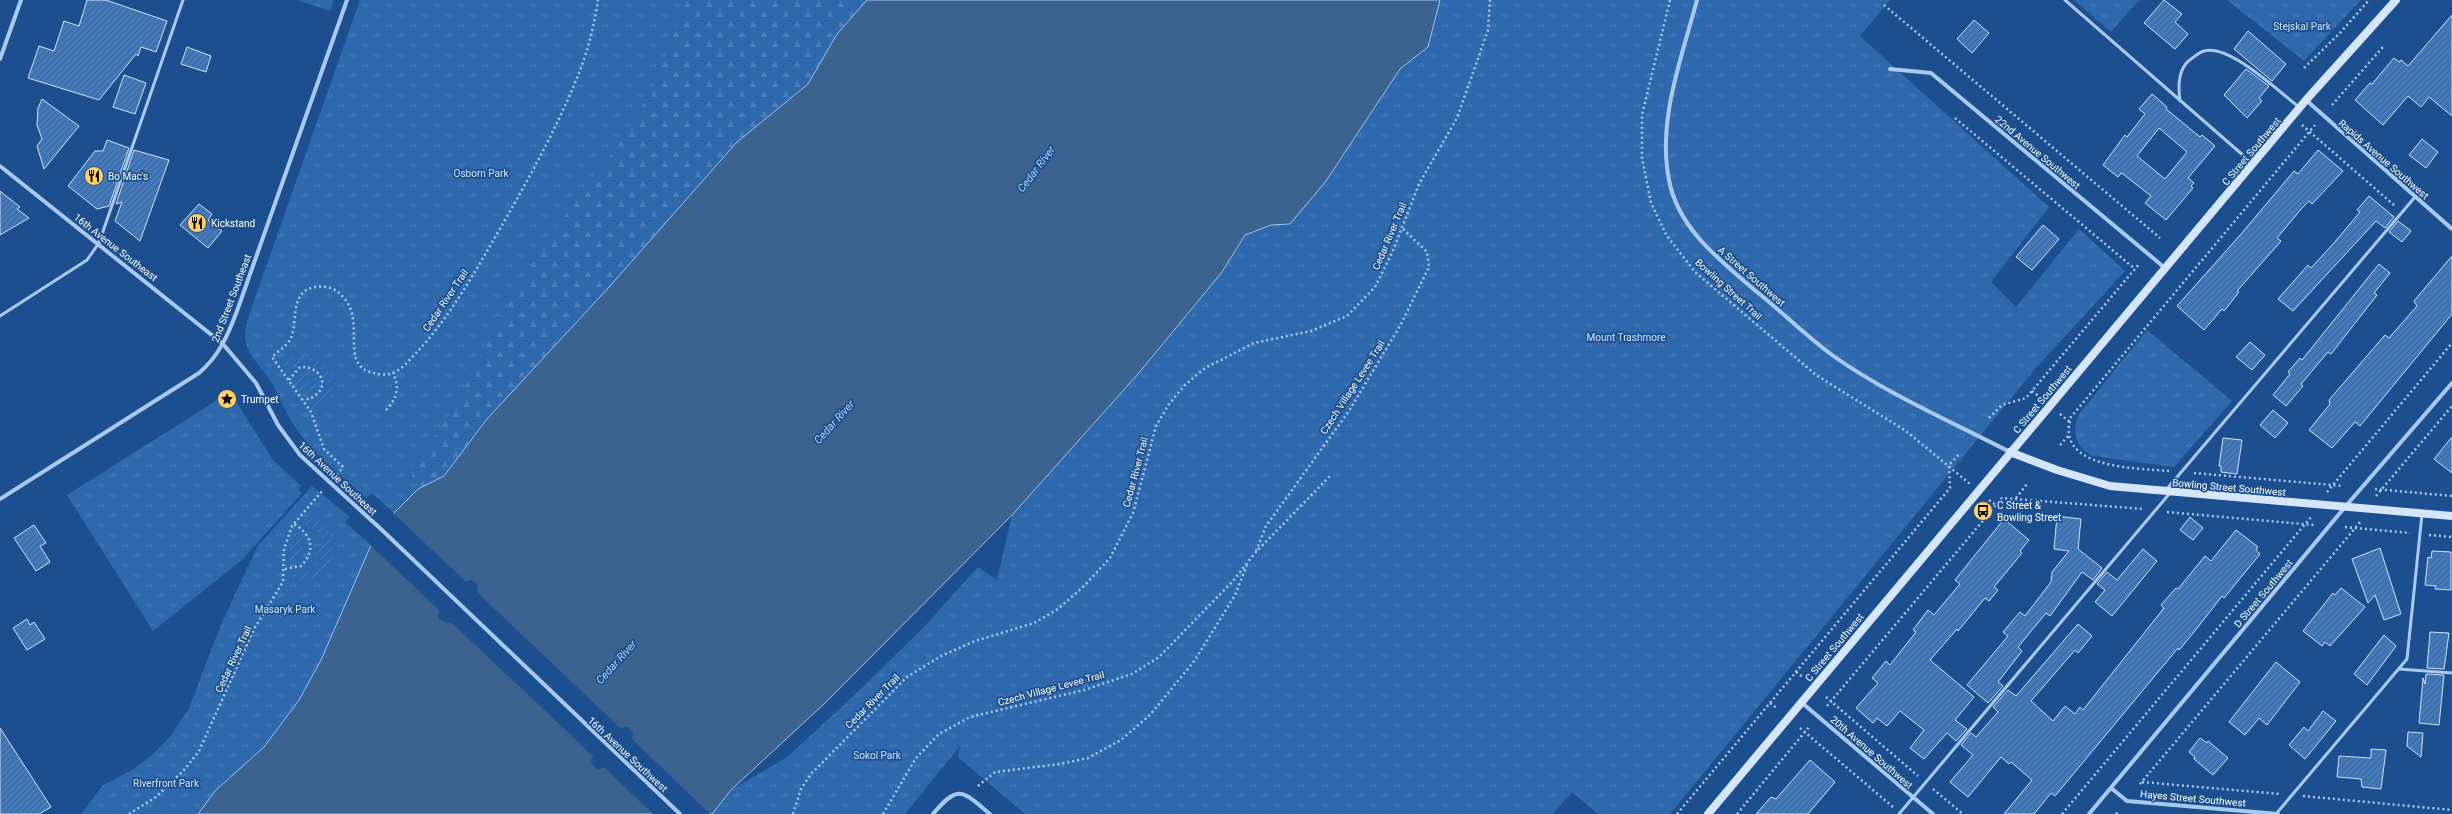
<svg xmlns="http://www.w3.org/2000/svg" width="2452" height="814" viewBox="0 0 2452 814" font-family="Roboto,sans-serif">
  <style>
    .grass { fill: url(#grass-tufts) }
    .forest { fill: url(#forest-firs) }
    .garden { fill: url(#garden-furrows) }
    .water { fill: #3c6290; stroke: #9cc4f0 }
    .pier { fill: #1b4f8f }
    .building { fill: url(#building-hatch); stroke: #cfe3fa; fill-rule: evenodd }
    .lines { fill: none; stroke-linecap: round; stroke-linejoin: round }
    .path { stroke: #a9c9ee; stroke-width: 2.5; stroke-dasharray: 2 3; stroke-linecap: butt }
    .lane { stroke: #a9c9ee; stroke-width: 3 }
    .street { stroke: #a9c9ee; stroke-width: 4 }
    .secondary { stroke: #d6e6fa; stroke-width: 8 }
    .labels { text-anchor: middle; stroke-width: 3.5; stroke-linejoin: round; paint-order: stroke }
    .park-label { font-size: 10px; fill: #cfe3fa; stroke: #1b4f8f }
    .street-label { font-size: 10px; fill: #fff; stroke: #1b4f8f }
    .poi-label { font-size: 10px; fill: #fff; stroke: #1b4f8f; text-anchor: start }
    .water-label { font-size: 11px; font-style: italic; fill: #b5d3f5; stroke: #1b4f8f }
  </style>
  <defs>
    <pattern id="grass-tufts" width="24" height="20" patternUnits="userSpaceOnUse"><rect width="24" height="20" fill="#2e69ad"/><path d="M3 7l-1-3M5 7V3M7 7l1-3M15 17l-1-3M17 17v-4M19 17l1-3" fill="none" stroke="#4d80b9"/></pattern>
    <pattern id="forest-firs" width="22" height="20" patternUnits="userSpaceOnUse"><rect width="22" height="20" fill="#2e69ad"/><path d="M5 1l3.5 6h-7zM16 11l3.5 6h-7z" fill="#4d80b9"/></pattern>
    <pattern id="garden-furrows" width="10" height="10" patternUnits="userSpaceOnUse"><rect width="10" height="10" fill="#2e69ad"/><path d="M-1 1l2-2M0 10L10 0M9 11l2-2" fill="none" stroke="#4d80b9"/></pattern>
    <pattern id="building-hatch" width="6" height="6" patternUnits="userSpaceOnUse"><rect width="6" height="6" fill="#4478b7"/><path d="M-1 1l2-2M0 6l6-6M5 7l2-2" fill="none" stroke="#486282"/></pattern>
  </defs>
  <rect width="100%" height="100%" fill="#1b4f8f"/>
  <path class="grass" d="M297,0h37l-4,11z
    M360,0h507l-423,476 -26,13 -24,24 -22,-20 -6,5c-25,-23 -54,-44 -72,-73 -9,-13 -14,-27 -21,-40 -18,-30 -36,-33 -24,-70z
    M1440,0h450l-30,36 189,171 -58,75 25,25 63,-78 46,42 -90,98 -365,445h-72l-26,-22 -19,22h-528l-67,-57 2,-11 -55,68h-193l19,-24 56,-33 59,-54 76,-74 56,-62 19,13 15,-65 126,-141 84,-102 23,-37 26,-10 19,-1 110,-155 28,-22z
    M2074,0h65l-28,32z
    M2227,0h134l-57,61z
    M2147,330l85,71 -58,66 -81,-11c-18,-9 -22,-24 -14,-42z
    M230,392l43,68 28,26 -3,4 4,3 -60,67 -89,71 -86,-136z
    M312,486l38,31 -5,5 26,23 -50,115 -22,40 -35,47 -49,44 -17,23h-117l22,-29 29,-15 21,-16 16,-16 20,-30 31,-81 37,-80z"/>
  <path class="forest" d="M687,0h180l-30,34 -29,50 -72,59 -126,143 -123,133 -43,57 -21,11 -11,-10 1,-11 41,-57 37,-75 46,-78 36,-52 51,-66 31,-55z"/>
  <path class="garden" d="M296,356c34,-3 50,38 20,56l-5,-8 7,-4 5,-9 4,1 1,-8 -4,-1 -2,-8 3,-2 -4,-5 -2,2 -7,-5v-3l-9,-2v4l-7,1 -8,6 -7,-9z
    M306,370l9,2 -7,4 2,7 6,-1 3,-5 -2,12 -5,4h-9l-8,-11 3,-8z
    M309,516c21,10 27,25 22,47l-13,14 -24,4 -2,-7 18,-2 11,-12 -4,-3 -2,-5 3,-6 5,-1c0,-12 -10,-19 -20,-22z
    M295,532l7,8c2,9 -1,19 -12,21l1,-18z"/>
  <path class="water" d="M867,0h573l-12,47 -28,22 -74,112 -36,43 -19,1 -26,10 -23,37 -84,102 -126,141 -187,188 -94,87 -19,24h-514l17,-23 49,-44 35,-47 22,-40 50,-115 23,-32 24,-24 26,-13 43,-57 123,-133 126,-143 72,-59 29,-50z"/>
  <path class="pier" d="M392,512l74,70 5,-2 6,4 1,9 142,135 8,-1 5,7 -1,5 78,75h-57l-48,-46 -8,1 -6,-7 2,-6 -142,-134 -5,1 -8,-5 1,-8 -70,-66z"/>
  <path class="building" d="M87,0h19l61,21 -11,31 -15,-5 -3,9 -2,-2 -37,46 -71,-22 11,-32 15,5 10,-30 15,5z
    M2164,0l18,14 -7,8 13,12 -13,15 -31,-26z
    M2452,15v101l-23,-19 -8,10 -13,-11 -25,29 -28,-25 15,-17 2,1 22,-26 5,4 2,-2 7,6z
    M1974,20l15,13 -17,20 -15,-14z
    M2248,31l38,33 -14,17 -38,-32z
    M187,47l24,9 -5,16 -25,-8z
    M2246,69l23,17 -10,12 3,3 -15,17 -23,-23z
    M124,75l22,8 -11,31 -22,-7z
    M2152,94l15,13 -1,2 34,28 2,-2 13,11 -27,32 6,5 -3,3 2,2 -27,32 -21,-17 6,-7 -28,-22 -2,-1 -3,4 -15,-12 22,-30 2,2 18,-23 -6,-5zM2159,128l28,24 -22,27 -28,-23z
    M42,99l37,27 -35,43 -7,-23 5,-7 -5,-14 1,-17z
    M2422,139l16,13 -12,16 -17,-13z
    M107,140l22,8 -20,58 -12,3 -29,-23 27,-35h8z
    M134,150l35,10 -29,81 -25,-20 7,-19 -6,2z
    M2318,150l25,21 -31,33 -3,-3 -7,7 -25,30 4,3 -44,50 2,1 -15,19 -2,-2 -18,21 -27,-24 65,-73 52,-62 4,3z
    M0,191l20,16 -3,2 12,9 -29,17z
    M2369,196l25,21 -9,11 -9,-7 -83,90 -15,-12 30,-34 3,3 23,-25 26,-31 -3,-2z
    M199,204l13,10 -4,6 14,11 -14,17 -28,-23z
    M2398,221l13,10 -9,11 -13,-10z
    M2043,225l16,14 -27,31 -16,-13z
    M2452,256v58l-92,112 -5,-4 -23,26 -23,-18 21,-26 -1,-4 56,-65 4,3 28,-32 -3,-5z
    M2379,264l11,9 -16,20 3,2 -46,59 -3,-2 -27,32 2,2 -17,20 -13,-11 17,-21 -2,-2 12,-14 2,2z
    M2250,342l15,13 -13,15 -16,-13z
    M2273,410l15,13 -13,15 -15,-13z
    M2452,437v36l-18,-14z
    M2223,438l19,2 -5,34 -16,-2v-6h-2z
    M2057,516l24,3 -3,30 24,19 -9,12 -11,-8 -32,44 -4,-3 -28,34 4,4 -24,31 5,4 -15,17 -21,-18 41,-49 -5,-4 17,-20 5,4 26,-34 1,-10 17,-21 -15,-2z
    M2190,517l13,11 -10,12 -13,-10z
    M2004,519l25,21 -9,11 2,2 -28,34 4,3 -9,11 -4,-3 -27,33 -1,-2 -27,31 44,37 -19,23 12,9 -11,12 -9,-8 -23,26 -14,-11 14,-18 -24,-19 -13,15 -10,-8 -4,5 -17,-15 22,-25 -6,-5 14,-17 4,4 26,-33 -3,-2 15,-20 6,5 26,-31 -5,-4z
    M34,525l12,18 -6,3 10,16 -14,9 -22,-33z
    M2236,530l22,17 -2,3 4,4 -36,44 -2,-2 -28,36 -15,18 -1,-2 -123,148 -4,-3 -17,21h-30l28,-34 -21,-18 -2,2 -8,-7 -33,40 -18,-15 23,-27 -12,-10 10,-12 5,4 22,-25 -5,-5 15,-17 8,6 62,-72 14,12 -14,17 -3,-3 -44,51 22,20 12,-15 10,8 5,-7 3,3 81,-102 -3,-3 15,-17 2,1 27,-33 6,5z
    M2380,548l21,66 -17,6 -9,-25 -7,8 -16,-44z
    M2143,549l14,12 -45,55 -17,-14 10,-12 -8,-6 10,-12 10,8z
    M2432,551l19,1v38l-16,-1 1,-3 -11,-1 3,-28 3,1z
    M2341,588l24,19 -35,39 -5,-4 -3,4 -19,-15 30,-38 2,2z
    M27,619l3,6 4,-3 11,17 -18,11 -14,-22z
    M2430,632l19,1 -5,36 -17,-1z
    M2384,635l12,11 -29,39 -13,-11z
    M2276,662l24,20 -33,43 -8,-7 -14,17 -16,-13z
    M2426,674l18,1 -5,50 -20,-2 4,-45 2,6z
    M2323,711l13,10 -31,38 -16,-14 15,-18 4,4z
    M0,728l51,79 -12,7h-39z
    M2408,732l15,1 -2,24 -14,-11z
    M2200,738l7,5 1,-2 20,17 -15,17 -19,-16 1,-2 -6,-5z
    M2371,749l15,1 -5,39 -19,-2 -1,-8 -24,-2 2,-21 32,2z
    M1810,760l25,22 -27,32h-52l15,-17 5,2z"/>
  <g class="lines">
    <path class="path" d="M1670,0l-28,115v43l9,45 16,33 28,36 121,103 90,56 64,53
      M1884,5l276,233
      M2304,68l36,-35 29,-33
      M2332,105l51,-58
      M1955,118l180,151
      M2302,125l93,81
      M289,380l11,-13c27,-1 31,29 3,33
      M2032,391l8,6
      M386,410c11,-11 14,-23 7,-37
      M2060,414l10,8
      M1989,418l13,-13 24,-7 114,-135
      M2060,445l9,-10
      M2169,471c-33,-3 -115,-2 -98,-54l244,-292
      M2194,473l149,13
      M337,475l6,-8 -19,-18 -13,-37 -39,-55c6,-6 15,-11 19,-19 8,-20 -4,-55 36,-51 6,1 12,5 16,10 23,23 -3,66 27,75 7,2 16,4 23,1 10,-4 18,-15 25,-22 34,-37 58,-81 83,-124 27,-47 53,-94 74,-144 11,-26 19,-55 23,-83
      M2375,489l77,7
      M2327,492l125,-149
      M2376,496l76,-90
      M2016,498l11,-14
      M1989,500l7,5
      M2167,512l147,13
      M2345,527l65,6
      M2429,535l23,2
      M1256,551l10,-25 83,-115 51,-85 29,-59 -2,-15 -25,-24
      M285,569l16,-3c16,-16 10,-32 -7,-42
      M1796,672l8,6
      M1826,697l92,79
      M1770,703l8,6
      M1827,706l175,-208 141,11
      M1800,728l93,79
      M2142,782l138,12
      M2140,784l221,-263
      M978,786l17,-14 65,-8 28,-6 33,-18 29,-25 45,-55 40,-65 12,-30
      M1933,789l30,25
      M2303,796l149,14
      M129,814l27,-17 29,-28 14,-18 55,-122 29,-47 1,-33 8,-23 31,-36
      M793,814l8,-25 10,-15 96,-97 34,-21 34,-15 59,-18 24,-14 25,-22 27,-29 23,-45 23,-87 13,-22 16,-19 20,-17 49,-25 57,-12 36,-15 28,-29 17,-34 27,-69 38,-66 31,-88 2,-30
      M883,814l33,-56 23,-24 31,-17 114,-27 48,-16 27,-17 74,-76 22,-28 76,-78
      M1677,814l273,-326 -1,-23 10,-11
      M1737,814l72,-87
      M2062,814l249,-297
      M2116,814l2,-2"/>
    <path class="lane" d="M2065,0l187,163
      M2180,101c-2,-14 -2,-33 11,-42 4,-3 9,-7 13,-8 26,-7 75,41 95,56
      M0,316l87,-56 12,-17 84,-243
      M2166,490l249,-293
      M2399,669l53,4
      M1899,814l271,-321
      M2276,814l131,-155 15,-145"/>
    <path class="street" d="M1697,0c-15,57 -40,120 -28,180 9,49 52,81 88,112 25,20 49,44 75,63 53,38 120,67 178,97
      M0,59l21,-59
      M1890,69l41,4 234,195
      M2306,100l146,129
      M0,166l223,178 33,39 22,42 22,30 83,76 297,283
      M0,499l199,-126c20,-17 29,-38 38,-62l110,-311
      M1801,702l132,112
      M2111,788l16,13 151,13
      M933,814c26,-31 29,-23 57,0
      M2089,814l256,-307 107,-124"/>
    <path class="secondary" d="M2010,452l47,18 53,16 342,30
      M1708,814l598,-714 90,-100"/>
  </g>
  <defs>
    <symbol id="restaurant-disc" viewBox="-11 -11 22 22"><circle r="9.5" fill="#ffd166" stroke="#1b4f8f"/><path d="M-5-6h1v4h1v-4h1v4h1v-4h1v5L-1.5 .5V6h-2V.5L-5-1ZM5-6V6H3V1.5H1.5Q1.5-4 5-6Z" fill="#111"/></symbol>
    <symbol id="sight-disc" viewBox="-11 -11 22 22"><circle r="9.5" fill="#ffd166" stroke="#1b4f8f"/><path d="M0-6L1.8-2.2L6-1.7L2.9 1.2L3.7 5.4L0 3.3L-3.7 5.4L-2.9 1.2L-6-1.7L-1.8-2.2Z" fill="#111"/></symbol>
    <symbol id="bus-disc" viewBox="-11 -11 22 22"><circle r="9.5" fill="#ffd166" stroke="#1b4f8f"/><path d="M-5-6H5V4H4V6H2V4H-2V6H-4V4H-5ZM-3.5-4V0h7V-4ZM-3.5 1.2v1.5H-2V1.2ZM2 1.2v1.5H3.5V1.2Z" fill="#111"/></symbol>
  </defs>
  <g fill-rule="evenodd">
    <use href="#restaurant-disc" x="83" y="165" width="22" height="22"/>
    <use href="#restaurant-disc" x="186" y="212" width="22" height="22"/>
    <use href="#sight-disc" x="216" y="388" width="22" height="22"/>
    <use href="#bus-disc" x="1972" y="500" width="22" height="22"/>
  </g>
  <g class="labels">
    <g class="park-label">
      <text x="2302" y="30">Stejskal Park</text>
      <text x="481" y="177">Osborn Park</text>
      <text x="1626" y="341">Mount Trashmore</text>
      <text x="285" y="613">Masaryk Park</text>
      <text x="877" y="759">Sokol Park</text>
      <text x="166" y="787">Riverfront Park</text>
    </g>
    <g class="street-label">
      <text transform="translate(2251 151) rotate(-50)" y="4">C Street Southwest</text>
      <text transform="translate(2038 152) rotate(40)" y="4">22nd Avenue Southwest</text>
      <text transform="translate(2384 159) rotate(41)" y="4">Rapids Avenue Southwest</text>
      <text transform="translate(1389 236) rotate(-67)" y="4">Cedar River Trail</text>
      <text transform="translate(116 247) rotate(38)" y="4">16th Avenue Southeast</text>
      <text transform="translate(1752 276) rotate(41)" y="4">A Street Southwest</text>
      <text transform="translate(1729 289) rotate(42)" y="4">Bowling Street Trail</text>
      <text transform="translate(231 298) rotate(-69)" y="4">2nd Street Southeast</text>
      <text transform="translate(445 300) rotate(-56)" y="4">Cedar River Trail</text>
      <text transform="translate(1352 387) rotate(-57)" y="4">Czech Village Levee Trail</text>
      <text transform="translate(2042 399) rotate(-50)" y="4">C Street Southwest</text>
      <text transform="translate(1135 472) rotate(-75)" y="4">Cedar River Trail</text>
      <text transform="translate(338 478) rotate(43)" y="4">16th Avenue Southeast</text>
      <text transform="translate(2229 487) rotate(5)" y="4">Bowling Street Southwest</text>
      <text transform="translate(2263 593) rotate(-50)" y="4">D Street Southwest</text>
      <text transform="translate(1834 647) rotate(-50)" y="4">C Street Southwest</text>
      <text transform="translate(233 659) rotate(-65)" y="4">Cedar River Trail</text>
      <text transform="translate(1051 688) rotate(-15)" y="4">Czech Village Levee Trail</text>
      <text transform="translate(872 701) rotate(-45)" y="4">Cedar River Trail</text>
      <text transform="translate(1872 752) rotate(41)" y="4">20th Avenue Southwest</text>
      <text transform="translate(628 754) rotate(43)" y="4">16th Avenue Southwest</text>
      <text transform="translate(2193 798) rotate(5)" y="4">Hayes Street Southwest</text>
    </g>
    <g class="poi-label">
      <text x="108" y="180">Bo Mac's</text>
      <text x="211" y="227">Kickstand</text>
      <text x="241" y="403">Trumpet</text>
      <text x="1997" y="509">C Street &amp;<tspan x="1997" dy="12">Bowling Street</tspan></text>
    </g>
    <g class="water-label">
      <text transform="translate(1036 169) rotate(-53)" y="4">Cedar River</text>
      <text transform="translate(834 422) rotate(-48)" y="4">Cedar River</text>
      <text transform="translate(616 662) rotate(-48)" y="4">Cedar River</text>
    </g>
  </g>
</svg>
